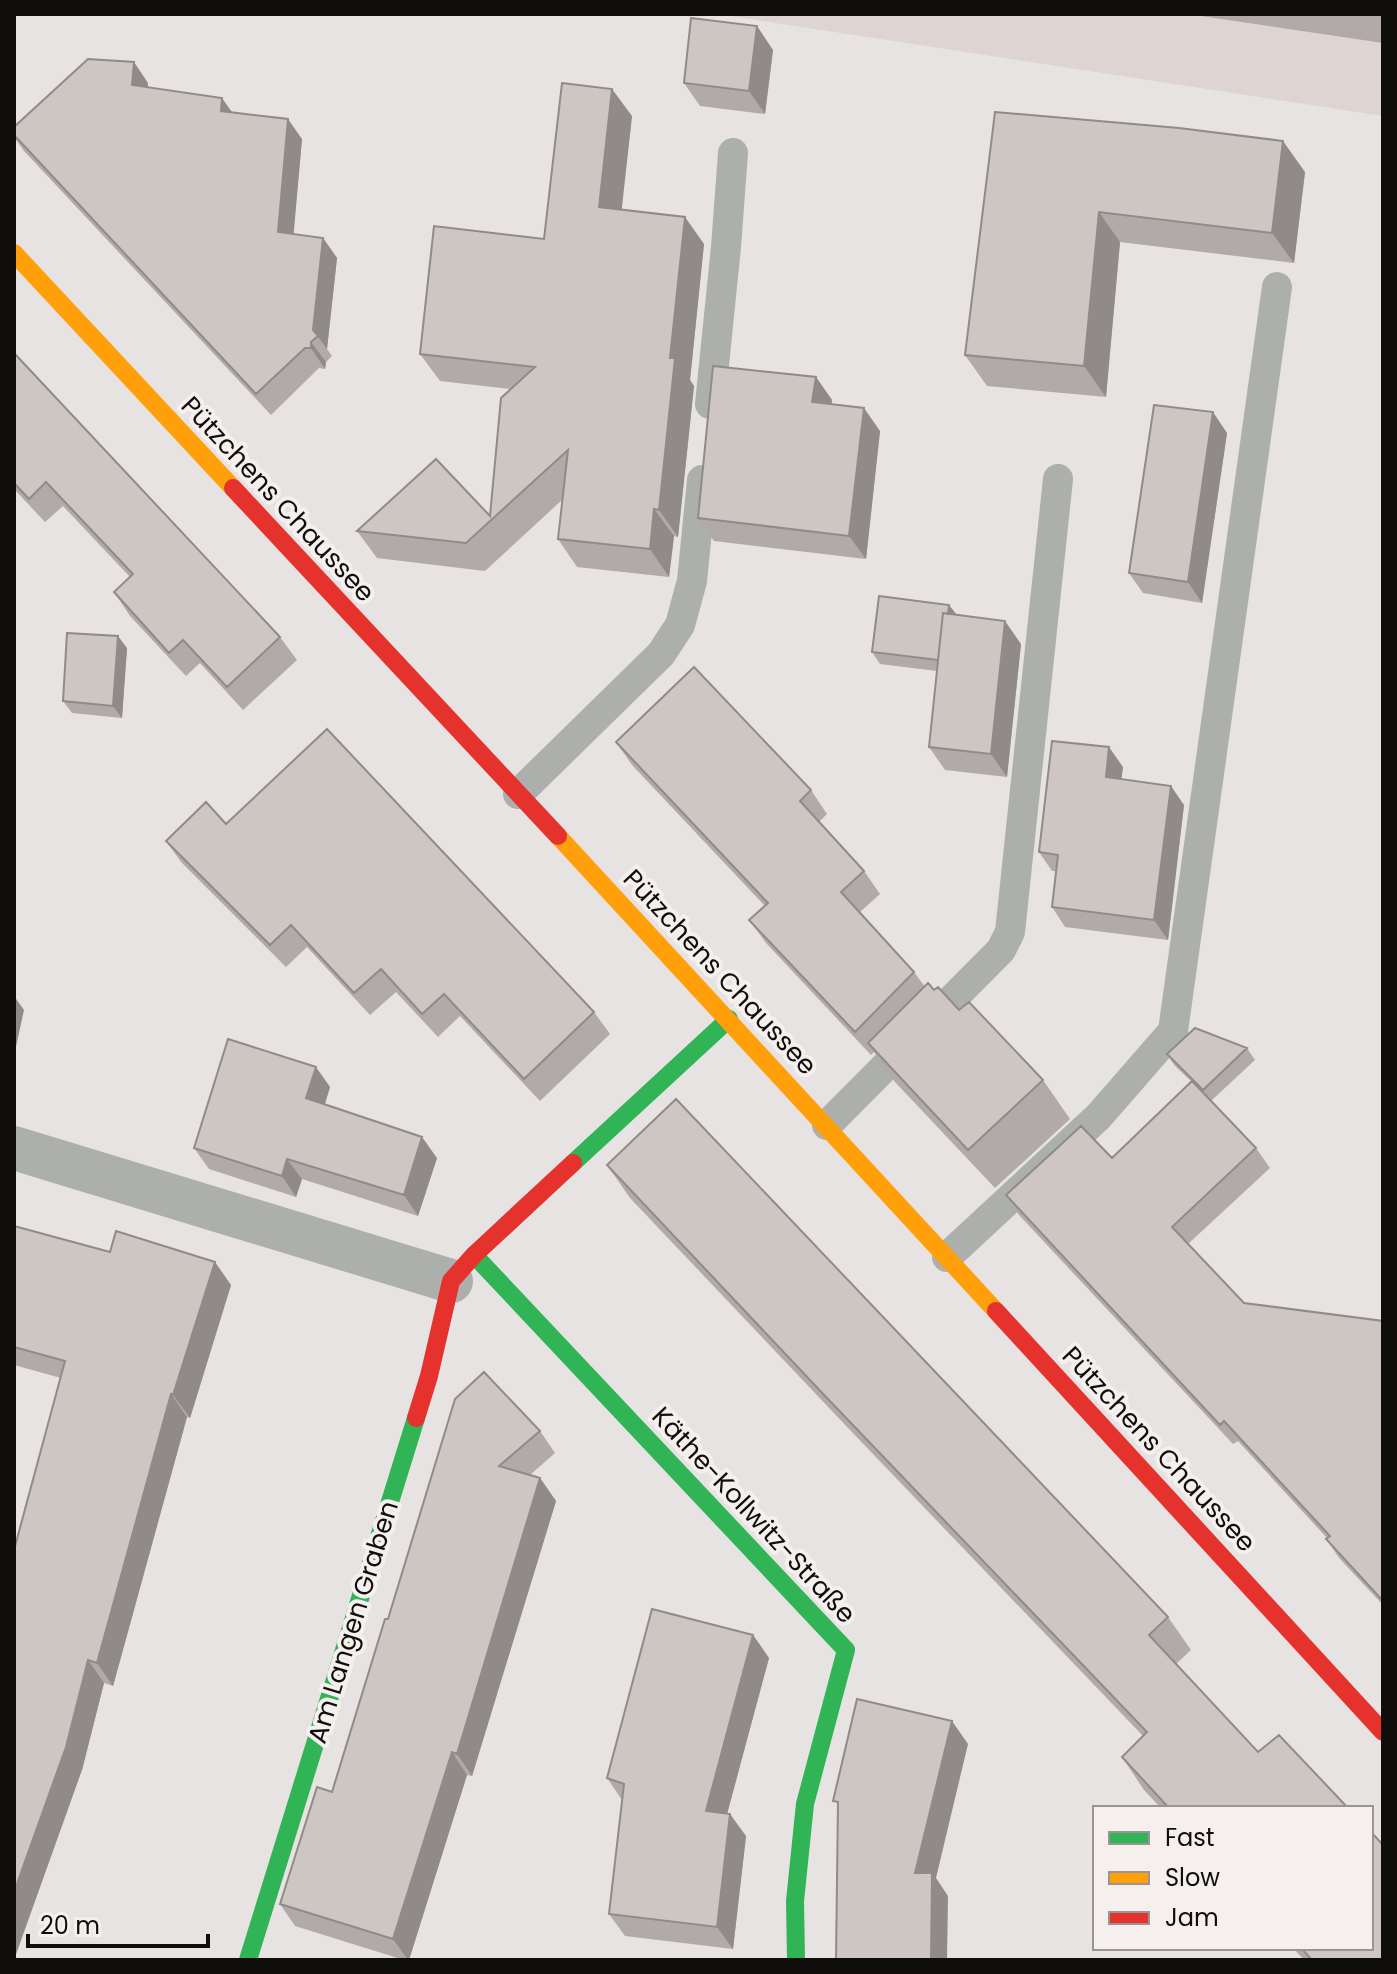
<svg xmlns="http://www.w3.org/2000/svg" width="1397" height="1974" viewBox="0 0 1397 1974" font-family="Poppins,sans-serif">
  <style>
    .built { fill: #ded5d2 }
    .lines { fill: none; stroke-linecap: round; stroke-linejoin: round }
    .lane { stroke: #acafac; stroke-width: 30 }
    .street { stroke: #acafac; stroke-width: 44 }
    .fast { stroke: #30b455; stroke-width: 18 }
    .slow { stroke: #ff9f0a; stroke-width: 18 }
    .jam { stroke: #e5322d; stroke-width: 18 }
    .wall { fill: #b1aaa8 }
    .shaded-wall { fill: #908b88 }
    .building { fill: #cec6c3; stroke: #908b88; stroke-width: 2 }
    .labels { text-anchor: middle; stroke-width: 8; stroke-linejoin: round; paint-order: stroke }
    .street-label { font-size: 26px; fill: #100e0d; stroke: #f5efed }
  </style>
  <rect width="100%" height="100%" fill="#e6e3e2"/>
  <path class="built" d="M717,14h666v102z"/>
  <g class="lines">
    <path class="lane" d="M710,404l16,-157 7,-94
      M518,794l143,-140 19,-29 12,-44 10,-101
      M827,1125l174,-175 9,-18 48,-453
      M947,1257l152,-141 74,-85 104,-744"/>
    <path class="street" d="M14,1148l437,133"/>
    <path class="fast" d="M573,1163l156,-144
      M474,1255l372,395 -41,154 -10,97 1,59
      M248,1960l168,-542"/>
    <path class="slow" d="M14,253l219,235
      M558,836l438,475"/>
    <path class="jam" d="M233,488l325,348
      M996,1311l387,421
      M416,1418l13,-42 22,-95 23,-26 99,-92"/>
  </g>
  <path class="wall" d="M1187,14h196v29z
    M773,50l-8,64 -65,-8 -16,-23z
    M148,83v4l84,25 70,27 -9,95 30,4 14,20 -10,91 5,7 -6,6 -1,7 -6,-1 -48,47 -247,-264 -10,-14v-10z
    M995,112l310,60 -11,91 -174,-21 -14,155 -119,-11 -22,-31z
    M632,116l-11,93 83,35 -14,136 4,6 -16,151 -4,-1 -5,41 -92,-10 -19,-28 4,-39 -77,71 -108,-13 -20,-27 133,-15 21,-127 -71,-8 -20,-27 124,-115z
    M14,353l266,284 17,23 -54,50 -43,-47 -14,13 -56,-60 -16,-24 16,-15 -67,-71 -18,16 -31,-33z
    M816,377l16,23 -1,4 49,27 -14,128 -152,-18 -16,-23z
    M1227,433l-25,170 -59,-10 -14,-20z
    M949,605l8,10 64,29 -14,133 -62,-7 -16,-23 8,-76 -57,-7 -8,-12z
    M127,648l-5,70 -50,-5 -9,-12z
    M616,742l195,48 16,24 -8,8 45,49 16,23 -20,18 54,60 11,15 9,3 109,90 27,39 -75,69 -100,-106 -21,-30 -3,3 -105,-112 -17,-23 16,-14 -133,-141z
    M1123,767l-2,12 63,26 -16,135 -103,-13 -13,-20 4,-36h-4l-13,-19z
    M226,824l368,188 16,22 -70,67 -80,-85 -22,21 -42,-45 -26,23 -63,-68 -21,20 -104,-104 -16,-22z
    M1247,1048l8,12 -44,41 45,47 14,20 -82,76 56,59 139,18v284l-43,-46 -14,-20 1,-1 -89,-97 -5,3 -214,-229 -13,-20 106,-37 80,-76 -17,-16 -8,-12z
    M330,1087l-5,17 112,54 -19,58 -116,-37 -6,18 -87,-28 -15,-21z
    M607,1165l561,452 23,33 -15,14 82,88 90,56h-187l-17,-18 -22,-33 21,-21 -293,-306 -220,-232z
    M14,1226l217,59 -41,133 -3,-1 -74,269 -9,-3 -22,87 -21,-392 -47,-13z
    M455,1399l85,32 15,22 -25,22 10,3 16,23 -84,275 -5,-1 -58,185h-5l-109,-34 -15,-22 52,-112 56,-173z
    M753,1635l16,23 -42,155 19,23 -13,113 -108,-13 -16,-22 13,-114 -15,-22z
    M1293,1948h78l12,12h-79z"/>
  <path class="shaded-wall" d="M757,26l16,24 -8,64 -16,-23z
    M134,62l14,21 -2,22 -14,-20z
    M612,89l20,27 -13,118 -20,-27z
    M222,98l14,20 -15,-7z
    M288,119l14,20 -10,113 -14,-20z
    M1283,141l22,31 -11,91 -22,-30z
    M1099,212l21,30 -14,155 -22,-31z
    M685,217l19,27 -14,136 4,6 -16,151 -19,-27 11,-152z
    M323,238l14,20 -10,91 -14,-19z
    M311,342l15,20 -1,7 -14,-21z
    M816,377l16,23 -3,25 -17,-23z
    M864,408l16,23 -14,128 -17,-23z
    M1213,412l14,21 -25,170 -14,-21z
    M654,509l20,27 -5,41 -19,-28z
    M949,605l9,12 -16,44z
    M1005,621l16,23 -14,133 -16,-23z
    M118,636l9,12 -5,70 -9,-12z
    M1109,747l14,20 -4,29 -13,-19z
    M1171,786l13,19 -16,135 -14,-20z
    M14,996l10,14 -10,46z
    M316,1067l14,20 -10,32 -14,-21z
    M422,1137l15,21 -19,58 -14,-21z
    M287,1159l15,20 -6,18 -14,-21z
    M215,1262l16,23 -41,133 -17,-23z
    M171,1394l16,23 -74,269 -16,-23z
    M540,1478l16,23 -84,275 -15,-22z
    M753,1635l16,23 -47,175 -16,-22z
    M88,1660l16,23 -22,87 -68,190v-68z
    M952,1721l16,23 -32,134 12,18 -1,64h-16l-16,-87z
    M452,1752l15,23 -58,185h-1l-15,-21z
    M730,1814l16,22 -13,113 -16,-22z"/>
  <path class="building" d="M691,18l66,8 -8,65 -65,-8z
    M88,59l46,3 -2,23 90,13 -1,13 67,8 -10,113 45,6 -10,92 5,6 -7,6v6h-6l-49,46 -242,-259v-8z
    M562,83l50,6 -13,118 86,10 -15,141h5l-16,152 -5,-1 -4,40 -92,-10 10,-89 -102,93 -109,-12 79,-72 54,57 11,-118 34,-31 -115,-13 14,-128 110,13z
    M995,112l184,16 104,13 -11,92 -173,-21 -15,154 -119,-11z
    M14,353l266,284 -53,50 -44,-47 -14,13 -55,-61 19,-18 -87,-92 -17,17 -15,-16z
    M713,366l103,11 -4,25 52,6 -15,128 -151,-18z
    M1154,405l59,7 -25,170 -59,-9z
    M879,596l70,9 -1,9 -5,-1 -5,47 -66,-8z
    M943,613l62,8 -14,133 -62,-7z
    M67,633l51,3 -5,70 -50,-5z
    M694,667l117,123 -11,11 64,70 -23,21 73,80 -59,60 -106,-112 19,-17 -152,-161z
    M327,729l267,283 -70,67 -80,-85 -22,20 -41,-45 -27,24 -63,-68 -21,20 -104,-104 40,-39 20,22z
    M1052,741l57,6 -3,30 65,9 -17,134 -102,-13 6,-52 -19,-3z
    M928,983l6,7 4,-3 21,23 10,-8 74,78 -75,70 -100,-107z
    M1195,1028l52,20 -44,42 -36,-36z
    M228,1039l88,28 -10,31 116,39 -18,58 -117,-36 -5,17 -88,-28z
    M1192,1081l64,67 -84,79 72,76 139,18v280l-57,-62 4,-3 -106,-115 -4,4 -214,-230 75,-69 31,32z
    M676,1099l492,518 -19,18 109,117 21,-17 69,73h-179l-47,-51 25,-25 -320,-334 -220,-233z
    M14,1226l96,26 6,-21 99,31 -42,133 -2,-1 -74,269 -9,-3 -22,87 -52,145v-342l51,-189 -51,-14z
    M484,1372l56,59 -41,35 41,12 -83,276 -5,-2 -59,187 -113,-35 37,-117 15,5 53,-173h3l67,-220z
    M652,1609l101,26 -47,176 24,3 -13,113 -108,-13 15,-130 -17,-6z
    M857,1699l95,22 -37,152h17l-1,87h-95l2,-158 -5,-1z
    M1371,1832l12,13v115h-71l-11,-12h70z"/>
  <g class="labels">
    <g class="street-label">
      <text transform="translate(278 499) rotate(47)" y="9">Pützchens Chaussee</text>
      <text transform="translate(720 972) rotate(47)" y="9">Pützchens Chaussee</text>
      <text transform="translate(1159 1449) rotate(47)" y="9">Pützchens Chaussee</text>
      <text transform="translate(754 1515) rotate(47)" y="9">Käthe-Kollwitz-Straße</text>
      <text transform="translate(353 1622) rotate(-73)" y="9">Am Langen Graben</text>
    </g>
  </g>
  <rect width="1397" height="1974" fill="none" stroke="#100e0d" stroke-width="32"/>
  <rect x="1093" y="1806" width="280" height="144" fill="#f5efed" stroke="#999593" stroke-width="2"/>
  <rect x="1109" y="1832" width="40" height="12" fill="#30b455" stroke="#999593" stroke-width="2"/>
  <text x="1165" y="1846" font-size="24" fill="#100e0d">Fast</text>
  <rect x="1109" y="1872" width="40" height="12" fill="#ff9f0a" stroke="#999593" stroke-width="2"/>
  <text x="1165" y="1886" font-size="24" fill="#100e0d">Slow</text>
  <rect x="1109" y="1912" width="40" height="12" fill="#e5322d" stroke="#999593" stroke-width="2"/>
  <text x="1165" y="1926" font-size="24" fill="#100e0d">Jam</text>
  <path d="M28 1934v12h180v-12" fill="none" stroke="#100e0d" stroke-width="4"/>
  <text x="40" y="1934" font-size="24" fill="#100e0d" stroke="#f5efed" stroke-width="6" paint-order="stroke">20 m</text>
</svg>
